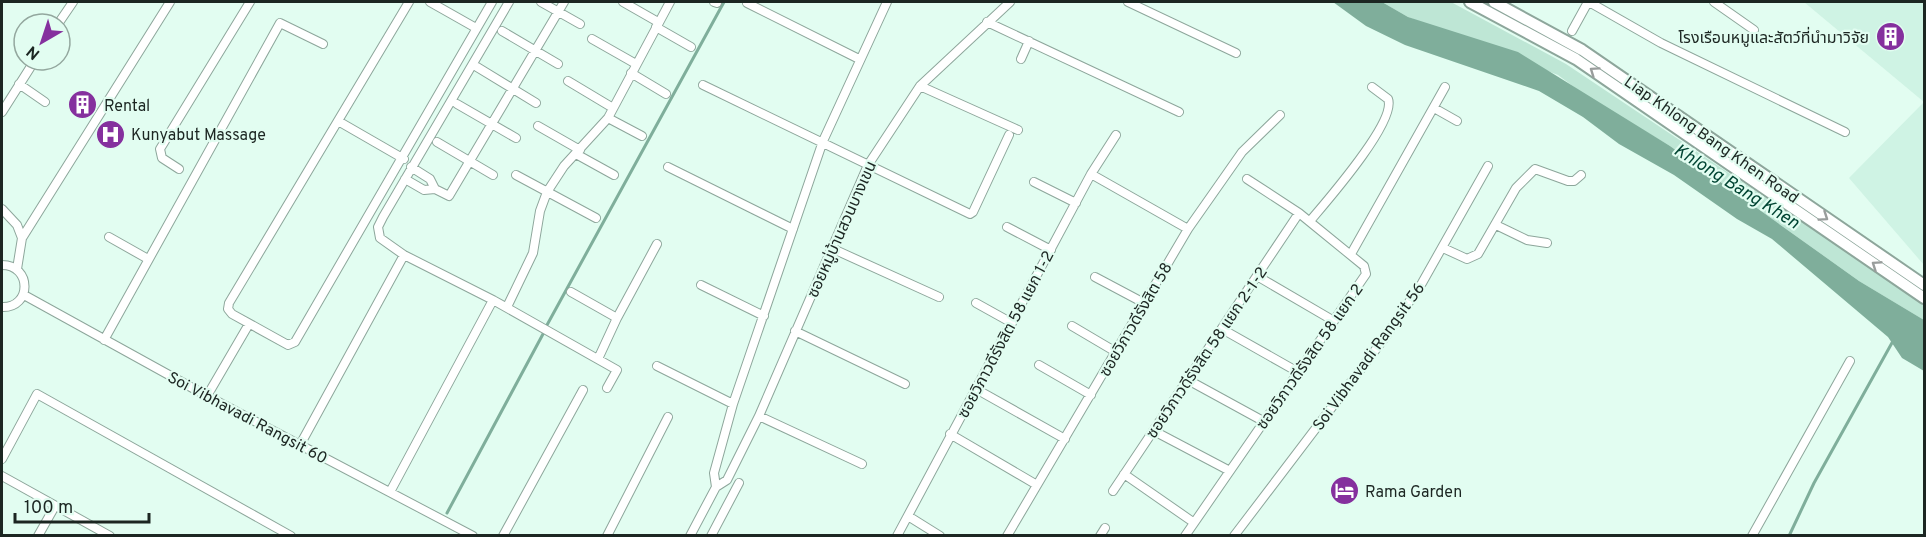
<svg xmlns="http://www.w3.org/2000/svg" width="1926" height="537" viewBox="0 0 1926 537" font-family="Overpass,'Noto Sans Thai',sans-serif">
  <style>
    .built { fill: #cff3e4 }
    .green { fill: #bee6d5 }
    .water { fill: #7fae9b }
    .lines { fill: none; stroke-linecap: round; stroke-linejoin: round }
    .stream { stroke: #7fae9b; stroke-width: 3 }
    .minor-casing { stroke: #8da69b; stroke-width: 10 }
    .secondary-casing { stroke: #8da69b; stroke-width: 14 }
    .minor { stroke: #fff; stroke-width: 8 }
    .secondary { stroke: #fff; stroke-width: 10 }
    .oneway { stroke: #999d9c }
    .labels { text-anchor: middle; stroke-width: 4.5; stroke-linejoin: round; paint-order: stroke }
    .poi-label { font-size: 16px; fill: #1c2622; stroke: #e2fdf1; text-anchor: start }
    .street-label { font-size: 16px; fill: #1c2622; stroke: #e2fdf1 }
    .water-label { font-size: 18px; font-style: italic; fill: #014533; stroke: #e2fdf1 }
  </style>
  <rect width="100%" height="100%" fill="#e2fdf1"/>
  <path class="built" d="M1804,2h120v263l-75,-87 75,-76z"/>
  <path class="green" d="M1382,2h69l115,62 302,202 56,35v19l-65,-39 -189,-135 -84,-50 -28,-21 -150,-58z"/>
  <path class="water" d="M1333,2h49l26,15 110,35 152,94 189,135 65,39v51l-22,-13 -14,-21 -116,-98 -35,-20 -63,-44 -55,-31 -36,-27 -44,-26 -134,-46 -39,-19z"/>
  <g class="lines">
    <path class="stream" d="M547,325l177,-323
      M447,513l96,-179
      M1789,536l25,-53 79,-142"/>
    <defs>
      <path id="minor" d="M409,2l-180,301 -1,6 4,5 56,31 7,-3 197,-340
        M430,2l46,26
        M509,2l-126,215 -5,10 2,11 24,17 89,45 124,70 -10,18
        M541,2l39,22
        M623,2l35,20
        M714,2l3,1
        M1128,2l108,51
        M1589,2l72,41 184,89
        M1714,2l40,28
        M747,3l112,56
        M987,22l192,90
        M58,24l15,-22
        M656,27l35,20
        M502,31l56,33
        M1572,31l16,-29
        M592,39l44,25
        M1021,59l8,-18
        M477,67l59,36
        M631,73l35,21
        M568,81l45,27
        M19,84l26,18
        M703,85l267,129 3,-2 36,-77
        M920,86l98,44
        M457,104l59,34
        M1434,108l23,13
        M2,112l33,-52
        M608,118l34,18
        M338,121l66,38
        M538,126l42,24
        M437,142l56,33
        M576,154l38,21
        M668,167l125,62
        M179,169l-17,-11 -2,-9 90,-147
        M1091,174l97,55
        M516,175l80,43
        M405,179l19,11 11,-1 -5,-10 -19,-12
        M1034,182l42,21
        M435,189l14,7 115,-194
        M2,209l15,16 5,13
        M1310,221c16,-19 87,-100 78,-122l-16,-12
        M1496,225l31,15 20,3
        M1007,227l44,23
        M109,237l39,22
        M831,248l108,49
        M1443,248l24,11 11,-5 38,-66 19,-19 33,12h6l7,-6
        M1351,254l94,-167
        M2,265c30,0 30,43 0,42
        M17,269l5,-31 148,-236
        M1257,276l77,45
        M1095,277l49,26
        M701,285l63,31
        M571,292l46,26
        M24,295l183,101 266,140
        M976,303l36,20
        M507,307l26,-54 7,-42 7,-19 17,-26 44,-48 62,-116
        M1072,326l44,26
        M1222,329l76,43
        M795,331l110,53
        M104,340l176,-317 43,21
        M598,359l19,-41 40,-74
        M1039,365l52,30
        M657,366l76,38
        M1188,380l75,41
        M976,389l89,50
        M207,396l42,-72
        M759,416l103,48
        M1154,431l74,39
        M950,434l87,51
        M300,445l104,-190
        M2,459l35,-65 254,142
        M1124,474l69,48
        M2,476l108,60
        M716,487l-2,-14 19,-69 90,-263 64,-139
        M1113,491l186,-278
        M390,492l103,-192
        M908,516l32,20
        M38,536l17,-30
        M503,536l80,-146
        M607,536l61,-119
        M690,536l26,-49 11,-7 32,-64 109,-251 52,-79 90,-84
        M711,536l28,-53
        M897,536l194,-362 25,-39
        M1007,536l181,-307 54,-77 38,-37
        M1100,536l5,-8
        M1185,536l181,-262 -2,-8 -65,-53 -52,-34
        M1234,536l152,-200 36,-53 66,-117
        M1752,536l98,-175"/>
      <path id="secondary" d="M1470,2l106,57 348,239
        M1494,2l88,48 342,235"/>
    </defs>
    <use href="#minor" class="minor-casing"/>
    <use href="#secondary" class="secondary-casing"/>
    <use href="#minor" class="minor"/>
    <use href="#secondary" class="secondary"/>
  </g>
  <defs><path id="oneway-chevron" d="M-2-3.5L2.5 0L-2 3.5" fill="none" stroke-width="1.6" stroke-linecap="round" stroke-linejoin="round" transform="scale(1.5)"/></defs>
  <g class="oneway">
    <use href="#oneway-chevron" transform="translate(1594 71) rotate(-145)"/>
    <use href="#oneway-chevron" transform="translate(1824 217) rotate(34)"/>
    <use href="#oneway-chevron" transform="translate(1876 265) rotate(-146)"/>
  </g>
  <defs>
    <symbol id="building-disc" viewBox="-11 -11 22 22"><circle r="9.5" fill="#85309e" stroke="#e2fdf1"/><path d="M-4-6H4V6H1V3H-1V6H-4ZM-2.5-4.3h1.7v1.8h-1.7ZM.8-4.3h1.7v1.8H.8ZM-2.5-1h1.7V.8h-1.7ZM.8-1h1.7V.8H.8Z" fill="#fff"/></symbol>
    <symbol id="hospital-disc" viewBox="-11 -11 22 22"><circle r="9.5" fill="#85309e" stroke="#e2fdf1"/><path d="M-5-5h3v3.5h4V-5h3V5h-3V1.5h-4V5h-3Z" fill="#fff"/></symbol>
    <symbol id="hotel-disc" viewBox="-11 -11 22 22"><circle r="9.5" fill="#85309e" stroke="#e2fdf1"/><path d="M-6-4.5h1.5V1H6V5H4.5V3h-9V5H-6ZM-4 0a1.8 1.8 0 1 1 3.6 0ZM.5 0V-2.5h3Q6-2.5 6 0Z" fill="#fff"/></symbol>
  </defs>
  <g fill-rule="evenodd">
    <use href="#building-disc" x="1874" y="20" width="33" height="33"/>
    <use href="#building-disc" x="66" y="88" width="33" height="33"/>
    <use href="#hospital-disc" x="94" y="118" width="33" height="33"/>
    <use href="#hotel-disc" x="1328" y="474" width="33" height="33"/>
  </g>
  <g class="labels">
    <g class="poi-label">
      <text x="1869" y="43" text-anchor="end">โรงเรือนหมูและสัตว์ที่นำมาวิจัย</text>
      <text x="104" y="111">Rental</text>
      <text x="131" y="140">Kunyabut Massage</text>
      <text x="1365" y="497">Rama Garden</text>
    </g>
    <g class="street-label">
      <text transform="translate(1712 139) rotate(35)" y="6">Liap Khlong Bang Khen Road</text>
      <text transform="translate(841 229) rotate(-66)" y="6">ซอยหมู่บ้านสวนบางเขน</text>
      <text transform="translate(1135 319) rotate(-60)" y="6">ซอยวิภาวดีรังสิต 58</text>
      <text transform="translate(1005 334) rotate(-62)" y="6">ซอยวิภาวดีรังสิต 58 แยก 1-2</text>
      <text transform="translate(1206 352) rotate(-56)" y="6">ซอยวิภาวดีรังสิต 58 แยก 2-1-2</text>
      <text transform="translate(1309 356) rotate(-55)" y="6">ซอยวิภาวดีรังสิต 58 แยก 2</text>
      <text transform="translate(1368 356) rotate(-54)" y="6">Soi Vibhavadi Rangsit 56</text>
      <text transform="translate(248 417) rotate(28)" y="6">Soi Vibhavadi Rangsit 60</text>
    </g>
    <g class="water-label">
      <text transform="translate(1737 186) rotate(32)" y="6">Khlong Bang Khen</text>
    </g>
  </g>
  <rect width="1926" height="537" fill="none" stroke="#1c2622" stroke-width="6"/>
  <g transform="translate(42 42) rotate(219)"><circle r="28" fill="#e2fdf1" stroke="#93a79e" stroke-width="1.5"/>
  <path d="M0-4.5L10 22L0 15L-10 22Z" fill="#85309e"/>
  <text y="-9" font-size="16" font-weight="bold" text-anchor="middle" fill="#1c2622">N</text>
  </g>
  <path d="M15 513v9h134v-9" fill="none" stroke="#1c2622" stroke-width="3"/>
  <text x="24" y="513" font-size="18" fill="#1c2622" stroke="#e2fdf1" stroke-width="4.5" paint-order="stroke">100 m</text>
</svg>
